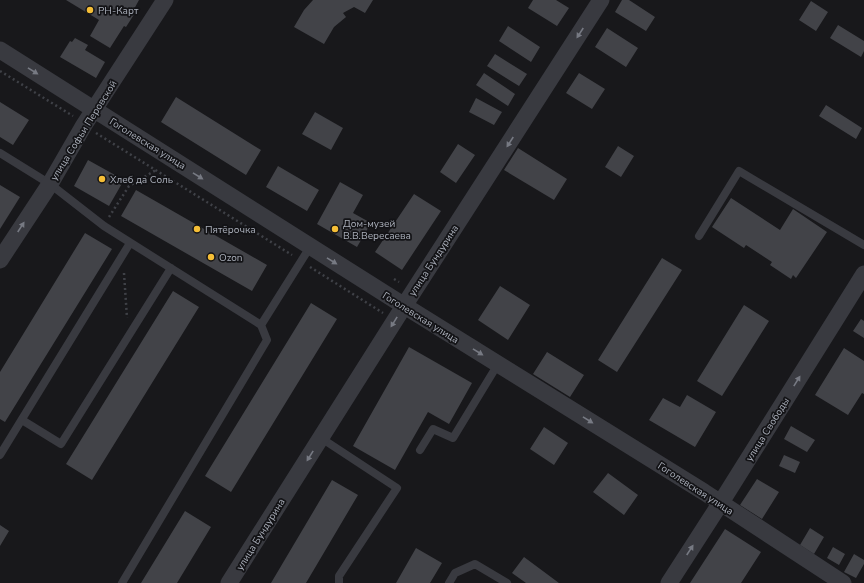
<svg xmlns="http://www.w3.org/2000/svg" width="864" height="583" viewBox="0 0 864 583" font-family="'Nunito Sans',sans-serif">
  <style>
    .building { fill: #424348 }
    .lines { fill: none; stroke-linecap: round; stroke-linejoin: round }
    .path { stroke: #3f4147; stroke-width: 2.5; stroke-dasharray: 2 3; stroke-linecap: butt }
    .lane { stroke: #393a40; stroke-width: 8 }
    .street { stroke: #393a40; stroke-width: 17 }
    .oneway { fill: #777a83 }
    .poi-dot { fill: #f5be36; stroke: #131316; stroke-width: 1.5 }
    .labels { text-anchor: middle; stroke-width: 3.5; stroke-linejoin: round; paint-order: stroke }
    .poi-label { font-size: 10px; fill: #aaafba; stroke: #131316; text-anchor: start }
    .street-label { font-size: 10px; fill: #aaafba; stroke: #131316 }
  </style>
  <rect width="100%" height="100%" fill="#18181b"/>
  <path class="building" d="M66,0h73l-6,11 2,2 -9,14 -2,-1 -14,22 -20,-12 9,-16z
    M313,0h60l-8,13 -11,-6 -11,6 3,4 -12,10 -10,17 -30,-17 10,-17z
    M533,0h23l13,8 -12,18 -29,-18z
    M622,0h7l26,17 -9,14 -31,-19z
    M811,1l17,11 -12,19 -17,-11z
    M838,25l26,16v10l-3,6 -31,-19z
    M508,26l32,21 -9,15 -32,-21z
    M607,28l31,20 -12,19 -31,-20z
    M75,38l13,7 -3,5 20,12 -9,16 -36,-21 10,-16 2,1z
    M495,54l32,20 -8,12 -32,-20z
    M484,73l31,21 -7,12 -32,-21z
    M579,73l26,16 -13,20 -26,-16z
    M176,97l85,53 -15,25 -85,-53z
    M476,98l26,14 -8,13 -25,-13z
    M0,102l29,18 -16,25 -13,-8z
    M826,105l36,23 -6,11 -37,-23z
    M315,112l28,16 -12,22 -29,-16z
    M458,144l17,11 -19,28 -16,-11z
    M618,146l16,10 -13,21 -16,-10z
    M518,148l49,31 -13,21 -50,-30z
    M88,160l36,20 -15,26 -35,-20z
    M278,166l41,24 -12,21 -41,-24z
    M340,182l23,13 -10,18 18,10 -14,24 -40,-23z
    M0,185l20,12 -20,32z
    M136,190l131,75 -15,26 -131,-75z
    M414,194l27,17 -39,59 -27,-18z
    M731,198l49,32 13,-21 34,23 -31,46 -3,-3 -2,4 -21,-14 2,-3 -26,-17 -2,3 -32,-21z
    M85,233l27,16 -107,173 -5,-3v-47z
    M662,258l20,12 -65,102 -19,-12z
    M500,286l30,19 -22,35 -30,-20z
    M173,291l26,16 -107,173 -26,-16z
    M311,303l26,16 -106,173 -26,-16z
    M744,305l25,16 -47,75 -25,-15z
    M861,319l3,2v17l-11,-7z
    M409,347l63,36 -23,41 -21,-12 -33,58 -42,-24z
    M844,348l20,13v33l-2,-1 -14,22 -33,-20z
    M547,352l37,23 -14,22 -37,-23z
    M687,395l29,17 -21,35 -46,-27 14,-22 17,9z
    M791,426l24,14 -8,12 -23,-13z
    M544,427l24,16 -14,22 -24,-16z
    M784,455l16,7 -5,11 -16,-7z
    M608,473l30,22 -14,20 -31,-23z
    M757,479l22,13 -17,27 -22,-14z
    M332,480l26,15 -52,88h-35z
    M185,511l26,16 -34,56h-36z
    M0,525l9,6 -9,15z
    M810,528l14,9 -10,17 -14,-9z
    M725,529l36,23 -20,31h-51z
    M833,547l12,7 -6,11 -12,-7z
    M416,548l26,15 -12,20h-34z
    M854,554l10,6v4l-8,14 -12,-6z
    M524,557l35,26h-33l-14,-10z"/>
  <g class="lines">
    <path class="path" d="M0,71l73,45
      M96,133l196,122
      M109,217l20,-31 27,-16
      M310,267l73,46
      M124,273l3,45
      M394,279l5,3"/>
    <path class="lane" d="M0,153l50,31 54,42 157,99 49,-78
      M699,236l40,-65 125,74
      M22,420l39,24 110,-176
      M321,438l76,50 -58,88v7
      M420,450l13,-21 20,9 45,-74
      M0,455l130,-212
      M122,583l145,-243 -6,-15
      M449,583l6,-10 20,-9 32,19"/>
    <path class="street" d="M0,50l395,250 309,192 139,91
      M0,260l50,-76 34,-59 81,-125
      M229,583l175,-277 197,-306
      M669,583l51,-79 144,-230"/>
  </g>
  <defs><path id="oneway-solid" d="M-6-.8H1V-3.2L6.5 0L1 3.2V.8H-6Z"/></defs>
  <g class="oneway">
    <use href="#oneway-solid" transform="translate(580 33) rotate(123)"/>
    <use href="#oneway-solid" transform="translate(33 71) rotate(32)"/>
    <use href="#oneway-solid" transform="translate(510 142) rotate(123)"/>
    <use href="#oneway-solid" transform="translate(198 176) rotate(32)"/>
    <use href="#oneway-solid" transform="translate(21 227) rotate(-57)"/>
    <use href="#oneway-solid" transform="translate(332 261) rotate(32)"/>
    <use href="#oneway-solid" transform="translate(394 322) rotate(122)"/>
    <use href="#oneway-solid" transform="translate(478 352) rotate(32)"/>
    <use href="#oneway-solid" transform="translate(797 381) rotate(-58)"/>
    <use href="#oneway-solid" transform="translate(588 420) rotate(32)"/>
    <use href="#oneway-solid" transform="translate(310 456) rotate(122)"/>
    <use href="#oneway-solid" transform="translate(690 550) rotate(-57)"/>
  </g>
  <g class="poi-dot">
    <circle cx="90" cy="10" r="4"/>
    <circle cx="102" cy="179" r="4"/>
    <circle cx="197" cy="229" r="4"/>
    <circle cx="335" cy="229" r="4"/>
    <circle cx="211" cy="257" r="4"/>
  </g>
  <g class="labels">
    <g class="poi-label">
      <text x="98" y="14">РН-Карт</text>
      <text x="110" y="183">Хлеб да Соль</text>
      <text x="343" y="227">Дом-музей<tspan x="343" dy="12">В.В.Вересаева</tspan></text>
      <text x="205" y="233">Пятёрочка</text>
      <text x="219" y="261">Ozon</text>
    </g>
    <g class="street-label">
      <text transform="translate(83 130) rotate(-58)" y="4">улица Софьи Перовской</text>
      <text transform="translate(148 143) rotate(32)" y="4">Гоголевская улица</text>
      <text transform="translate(433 260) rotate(-57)" y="4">улица Бундурина</text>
      <text transform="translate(421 317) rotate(32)" y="4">Гоголевская улица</text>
      <text transform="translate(767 429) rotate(-58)" y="4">улица Свободы</text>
      <text transform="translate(696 488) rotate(33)" y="4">Гоголевская улица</text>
      <text transform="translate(260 534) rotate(-58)" y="4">улица Бундурина</text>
    </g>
  </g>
</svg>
